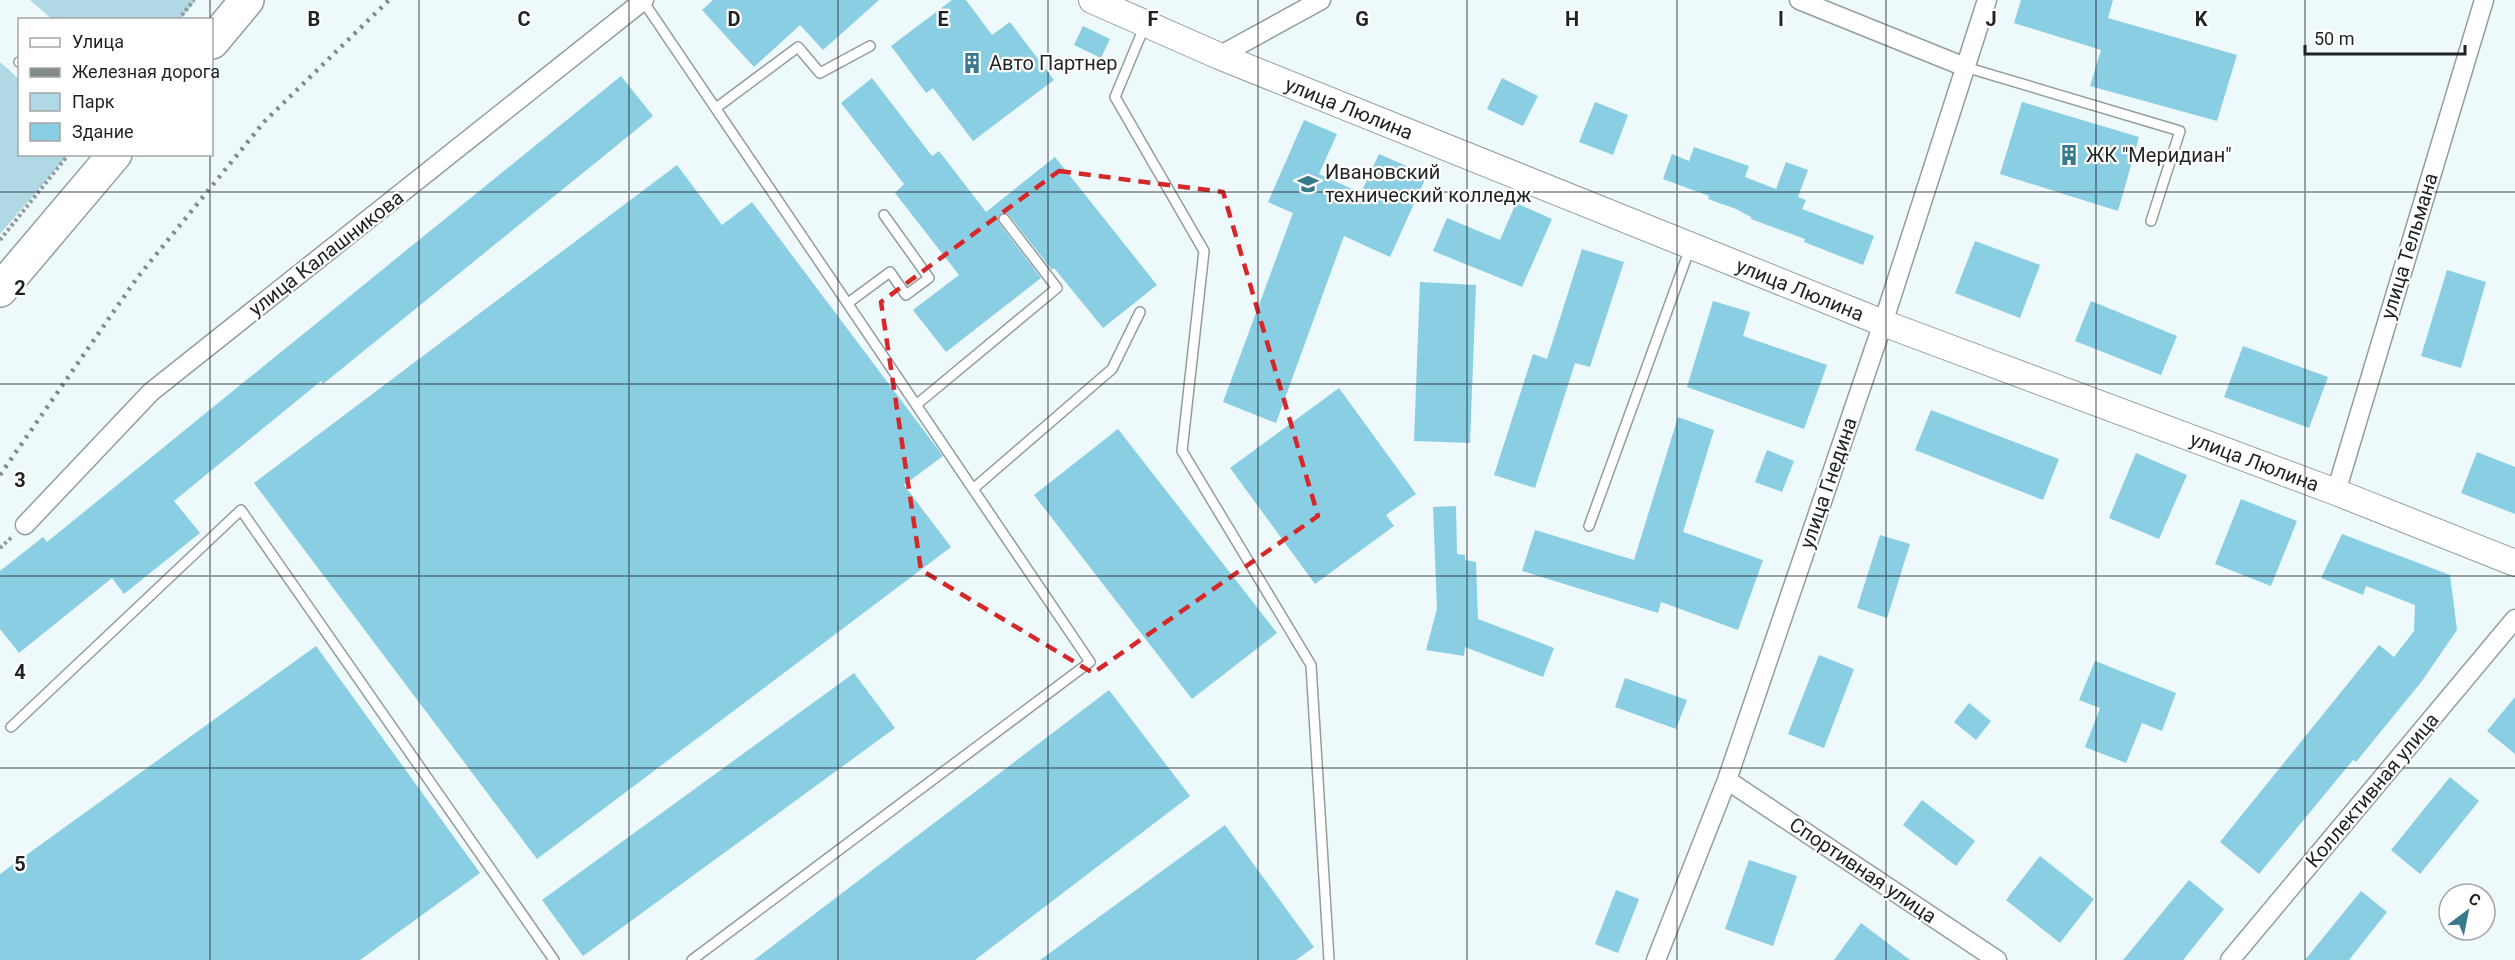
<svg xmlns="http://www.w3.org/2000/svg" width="2515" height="960" viewBox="0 0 2515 960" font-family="Roboto,sans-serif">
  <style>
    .green { fill: #b1d9e5 }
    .building { fill: #89cee3 }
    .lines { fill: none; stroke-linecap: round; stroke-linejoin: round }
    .lane-casing { stroke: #939da0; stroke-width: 12 }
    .street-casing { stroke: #939da0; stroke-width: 21 }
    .secondary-casing { stroke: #939da0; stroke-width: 28 }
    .highway-casing { stroke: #939da0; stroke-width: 36 }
    .path { stroke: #929a9c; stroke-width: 4; stroke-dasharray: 3 3; stroke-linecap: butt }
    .lane { stroke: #fff; stroke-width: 9 }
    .street { stroke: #fff; stroke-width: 18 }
    .secondary { stroke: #fff; stroke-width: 26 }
    .highway { stroke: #fff; stroke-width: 33 }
    .rail { stroke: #828a8c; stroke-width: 4.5; stroke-dasharray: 3 6; stroke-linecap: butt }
    .marked { fill: none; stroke: #d62828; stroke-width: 4.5; stroke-dasharray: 12 8; stroke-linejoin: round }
    .grid { fill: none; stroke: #1f2324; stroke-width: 1.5; stroke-opacity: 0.55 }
    .labels { text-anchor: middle; stroke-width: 4.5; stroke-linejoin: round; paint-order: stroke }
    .poi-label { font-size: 20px; fill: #1f2324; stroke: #fff; text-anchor: start }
    .street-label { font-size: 20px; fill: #1f2324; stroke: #fff }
    .grid-label { font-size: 20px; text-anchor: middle; font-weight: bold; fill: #1f2324; stroke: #fff; stroke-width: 4.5; stroke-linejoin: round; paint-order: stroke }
  </style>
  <rect width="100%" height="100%" fill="#eef9fc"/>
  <path class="green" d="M30,0h166l-15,19 -128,1z
    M0,62l19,17 1,75 48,1 -68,79z"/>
  <path class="building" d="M713,0h166l-56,50 -23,-25 -46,42 -52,-57z
    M952,0h14l26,35 18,-13 44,58 -81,61 -40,-53 -7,5 -35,-47z
    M2021,0h92l-5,18 129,37 -20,66 -127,-35 11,-36 -87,-27z
    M1083,26l27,13 -9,19 -27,-13z
    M621,76l32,40 -330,268 -2,-3 -147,120 26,32 -76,61 -12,-16 -93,75 -19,-24v-58l43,-34 4,5z
    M872,78l60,78 7,-5 47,61 69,-55 102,128 -54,43 -49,-60 -2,2 -43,-55 -6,-3 -5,5 1,6 42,55 -95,74 -33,-42 46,-35 -64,-82 9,-9 -63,-81z
    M1502,78l36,18 -15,30 -36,-17z
    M1595,102l33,13 -15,40 -34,-13z
    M2022,102l117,35 -21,74 -118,-37z
    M1304,120l33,14 -18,40 42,19 18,-39 48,21 -37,82 -46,-21 -68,187 -53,-21 70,-189 -25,-11z
    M1694,147l55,19 -4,11 31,12 10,-27 22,8 -10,27 8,3 -4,9 72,27 -11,29 -59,-23 1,-3 -54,-20v-2l-15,-8 -28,-10 1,-3 -46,-17 9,-25 17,7z
    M677,165l45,60 30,-23 185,246 6,8 -39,29 47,62 -414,312 -283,-376z
    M1516,203l36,16 -30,68 -89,-36 14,-33 53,22z
    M1975,241l65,24 -20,53 -65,-25z
    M1582,249l42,13 -34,105 -15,-4 -40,125 -41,-13 39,-121 14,5z
    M2447,270l39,12 -25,86 -40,-12z
    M1420,282l56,3 -6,158 -56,-2z
    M1713,301l37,11 -7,24 84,29 -23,64 -117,-42z
    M2091,301l86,35 -16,39 -86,-34z
    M2243,346l85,31 -19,51 -85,-31z
    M1339,388l77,106 -30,21 8,11 -79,58 -85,-116z
    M1931,410l128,49 -16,41 -128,-50z
    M1678,417l36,13 -31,102 80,28 -25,70 -77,-28 -3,11 -136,-42 13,-41 99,30z
    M1118,429l159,204 -85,66 -158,-204z
    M1767,450l27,11 -12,31 -27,-10z
    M2477,452l38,15v47l-54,-21z
    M2136,453l51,22 -28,64 -50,-21z
    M2241,499l56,22 -26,65 -56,-22z
    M1456,506l1,48 8,1v5l11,2 2,57 76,29 -11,29 -78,-30 -1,9 -38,-6 11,-41 -4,-102z
    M2342,534l108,41 7,55 -35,51 -66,81 -3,-2 -94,114 -39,-32 159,-197 15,12 20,-26 1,-26 -49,-19 -3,9 -42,-17z
    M1880,535l30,9 -23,74 -30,-10z
    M316,646l164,227 -120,87h-360v-86z
    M1819,655l35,14 -30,79 -36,-14z
    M2095,661l81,32 -14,38 -20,-8 -16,40 -41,-16 15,-39 -21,-8z
    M854,673l41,55 -312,228 -41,-56z
    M1625,678l62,22 -11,29 -61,-22z
    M1109,690l81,106 -215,164h-221z
    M2515,697v57l-28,-23z
    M1969,703l22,18 -15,19 -22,-18z
    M2450,777l29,24 -59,73 -29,-24z
    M1922,800l53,41 -19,25 -53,-41z
    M1225,825l89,122 -18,13h-256z
    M2040,856l54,43 -34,44 -54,-43z
    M1749,860l48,16 -24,70 -48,-17z
    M2189,880l35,29 -41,51h-60z
    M1616,890l23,9 -21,54 -23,-9z
    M2361,891l26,21 -38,48h-44z
    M1861,923l49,37h-76z"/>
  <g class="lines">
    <defs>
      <path id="lane" d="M643,1l447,661 -398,298
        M1145,25l-30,72 89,154 -22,200 129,214 18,295
        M19,62h1
        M1965,67l215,64 -29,90
        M716,108l82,-61 22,26 50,-27
        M848,303l42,-31 16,23 23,-17 -45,-63
        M916,405l141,-117 -53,-69
        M973,489l139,-120 28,-57
        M1589,526l101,-278
        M11,727l230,-217 313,450"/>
      <path id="street" d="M1799,0l166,67
        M1219,56l102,-56
        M2336,492l148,-492
        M25,525l126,-133 493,-392
        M1727,780l270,180
        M1656,960l71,-180 156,-457 104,-323
        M2230,960l285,-341"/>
      <g id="secondary">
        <path id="s1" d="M1092,0l127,56 664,267 453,169 179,71"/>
      </g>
      <path id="highway" d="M212,42l35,-42
        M0,290l115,-136"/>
    </defs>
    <use href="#lane" class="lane-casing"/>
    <use href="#street" class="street-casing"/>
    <use href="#secondary" class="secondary-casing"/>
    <use href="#highway" class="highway-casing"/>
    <path class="path" d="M178,20l16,-20
      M0,240l69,-86
      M0,548l13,-12"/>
    <use href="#lane" class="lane"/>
    <use href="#street" class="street"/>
    <use href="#secondary" class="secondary"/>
    <use href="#highway" class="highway"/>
    <path class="rail" d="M0,475l137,-197 127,-156 125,-122"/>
  </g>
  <path class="marked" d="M1059,171l164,21 95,324 -225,157 -172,-103 -40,-268z"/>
  <path class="grid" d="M210,0v20M419,0v960M629,0v960M838,0v960M1048,0v960M1258,0v960M1467,0v960M1677,0v960M1886,0v960M2096,0v960M2305,0v960M210,154v806M0,192h2515M0,384h2515M0,576h2515M0,768h2515"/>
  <defs>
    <symbol id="building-bare" viewBox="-9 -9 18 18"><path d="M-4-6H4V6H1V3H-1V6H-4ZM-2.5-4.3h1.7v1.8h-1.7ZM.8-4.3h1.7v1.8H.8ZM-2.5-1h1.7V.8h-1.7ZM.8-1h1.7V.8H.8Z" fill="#38798c" stroke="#fff" stroke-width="2.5" paint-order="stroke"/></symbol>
    <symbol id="university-bare" viewBox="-9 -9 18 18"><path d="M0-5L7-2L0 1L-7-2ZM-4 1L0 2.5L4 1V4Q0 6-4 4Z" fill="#38798c" stroke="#fff" stroke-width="2.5" paint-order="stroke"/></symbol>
  </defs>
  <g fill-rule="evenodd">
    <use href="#building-bare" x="957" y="48" width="30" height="30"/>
    <use href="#building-bare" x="2054" y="140" width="30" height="30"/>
    <use href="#university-bare" x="1293" y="169" width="30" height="30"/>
  </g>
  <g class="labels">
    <g class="poi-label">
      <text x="989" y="70">Авто Партнер</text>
      <text x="2086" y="162">ЖК "Меридиан"</text>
      <text x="1325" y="179">Ивановский<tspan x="1325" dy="23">технический колледж</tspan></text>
    </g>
    <g class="street-label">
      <text dy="7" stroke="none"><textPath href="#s1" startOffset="279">улица Люлина</textPath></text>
      <text transform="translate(2409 246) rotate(-73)" y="7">улица Тельмана</text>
      <text transform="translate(326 253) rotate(-38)" y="7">улица Калашникова</text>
      <text dy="7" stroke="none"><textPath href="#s1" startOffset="765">улица Люлина</textPath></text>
      <text dy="7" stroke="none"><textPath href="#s1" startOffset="1251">улица Люлина</textPath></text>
      <text transform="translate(1828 483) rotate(-71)" y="7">улица Гнедина</text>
      <text transform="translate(2372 790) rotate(-50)" y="7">Коллективная улица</text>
      <text transform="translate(1863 870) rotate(34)" y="7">Спортивная улица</text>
    </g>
  </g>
  <g class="grid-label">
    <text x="314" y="26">B</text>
    <text x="524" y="26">C</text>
    <text x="734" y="26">D</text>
    <text x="943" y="26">E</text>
    <text x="1153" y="26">F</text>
    <text x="1362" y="26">G</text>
    <text x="1572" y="26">H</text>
    <text x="1781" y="26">I</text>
    <text x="1991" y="26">J</text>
    <text x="2201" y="26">K</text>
    <text x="20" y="295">2</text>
    <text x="20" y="487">3</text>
    <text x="20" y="679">4</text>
    <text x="20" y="871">5</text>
  </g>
  <rect x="18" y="18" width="195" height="138" fill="#ffffff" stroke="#a5a7a7" stroke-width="1.5"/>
  <rect x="30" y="38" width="30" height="9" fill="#ffffff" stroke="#a5a7a7" stroke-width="1.5"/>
  <text x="72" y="48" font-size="18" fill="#1f2324">Улица</text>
  <rect x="30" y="68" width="30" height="9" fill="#828a8c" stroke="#a5a7a7" stroke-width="1.5"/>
  <text x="72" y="78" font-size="18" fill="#1f2324">Железная дорога</text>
  <rect x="30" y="93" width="30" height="18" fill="#b1d9e5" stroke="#a5a7a7" stroke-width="1.5"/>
  <text x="72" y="108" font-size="18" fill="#1f2324">Парк</text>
  <rect x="30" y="123" width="30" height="18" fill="#89cee3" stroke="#a5a7a7" stroke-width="1.5"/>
  <text x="72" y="138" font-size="18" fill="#1f2324">Здание</text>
  <g transform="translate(2467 912) rotate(32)"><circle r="28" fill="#ffffff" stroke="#a5a7a7" stroke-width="1.5"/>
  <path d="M0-4.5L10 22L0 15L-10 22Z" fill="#38798c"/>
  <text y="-9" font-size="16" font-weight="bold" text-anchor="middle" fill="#1f2324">С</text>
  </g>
  <path d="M2305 45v9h160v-9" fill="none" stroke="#1f2324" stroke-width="3"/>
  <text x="2314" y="45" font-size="18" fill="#1f2324" stroke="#ffffff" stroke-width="4.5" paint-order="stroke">50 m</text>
</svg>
